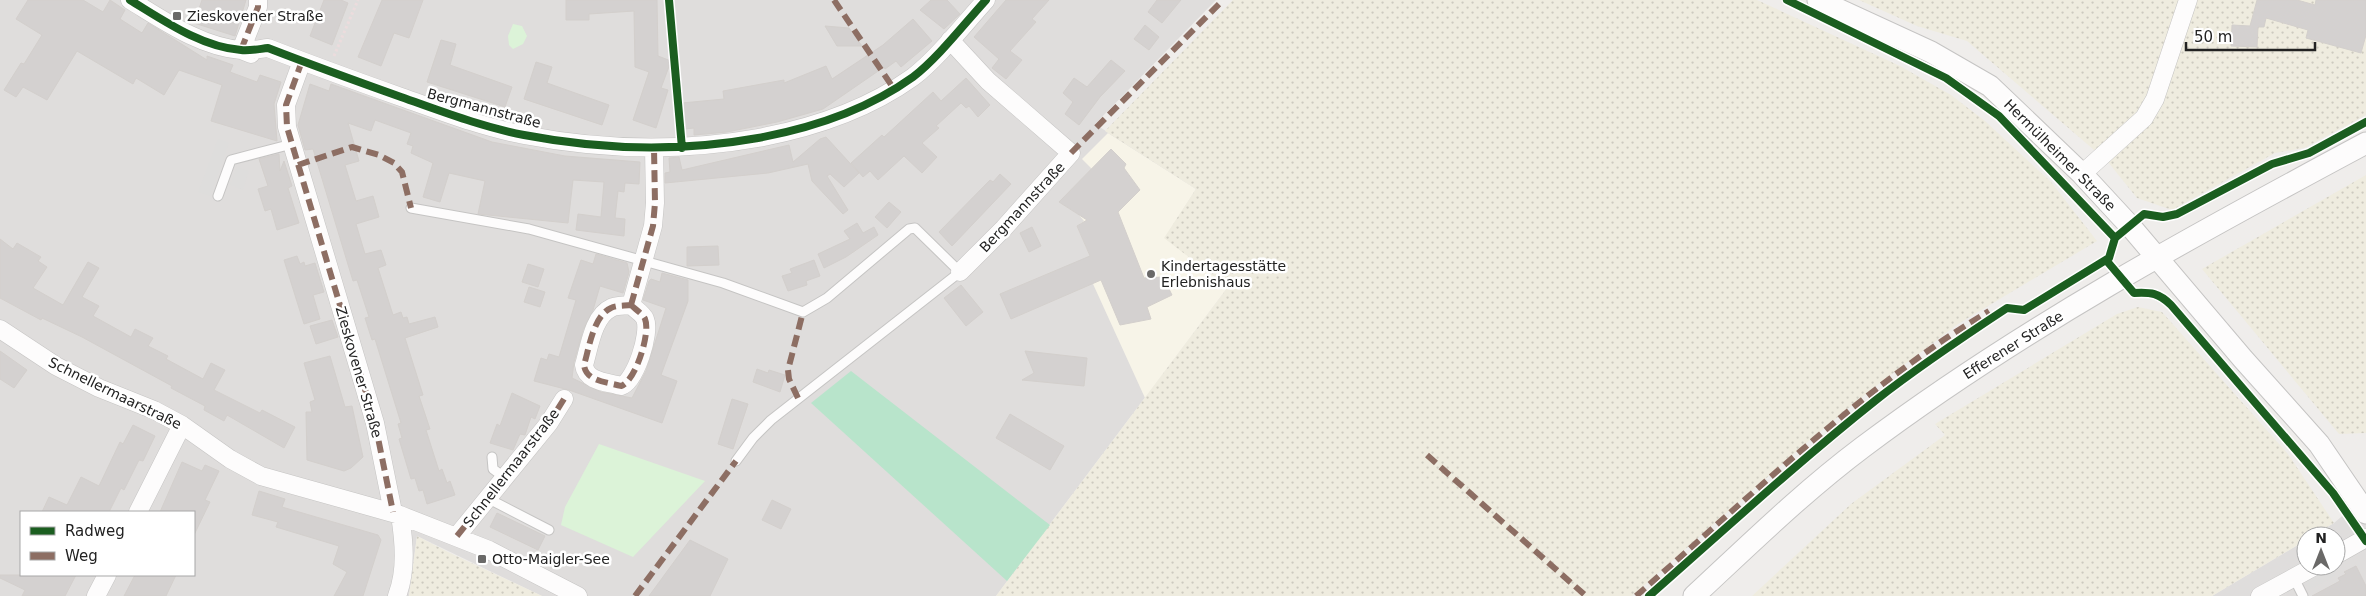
<svg xmlns="http://www.w3.org/2000/svg" width="2366" height="596" viewBox="0 0 2366 596" font-family="'DejaVu Sans',sans-serif">
  <style>
    .residential { fill: #dfdddc; fill-rule: evenodd }
    .education { fill: #f7f4e8 }
    .religious { fill: #dedddc }
    .farmland { fill: url(#farmland-dots) }
    .park { fill: #dcf3d8 }
    .pitch { fill: #b8e4cb }
    .building { fill: #d4d1d0; stroke: #d3cfcc }
    .lines { fill: none; stroke-linecap: round; stroke-linejoin: round }
    .service-casing { stroke: #c5c4c3; stroke-width: 11 }
    .minor-casing { stroke: #c5c4c3; stroke-width: 19 }
    .tertiary-casing { stroke: #c5c4c3; stroke-width: 23 }
    .path { stroke: #ecdcdd; stroke-width: 3; stroke-dasharray: 2.5 2.5; stroke-linecap: butt }
    .service { stroke: #fdfcfc; stroke-width: 9 }
    .minor { stroke: #fdfcfc; stroke-width: 18 }
    .tertiary { stroke: #fdfcfc; stroke-width: 21 }
    .quiet { stroke: #8d6e63; stroke-width: 6; stroke-dasharray: 12 6; stroke-linecap: butt }
    .cycleway-casing { stroke: #fff; stroke-width: 11 }
    .cycleway { stroke: #1b5e20; stroke-width: 8 }
    .poi-dot { fill: #6a6968; stroke: #fff; stroke-width: 2 }
    .labels { text-anchor: middle; stroke-width: 5; stroke-linejoin: round; paint-order: stroke }
    .poi-label { font-size: 14px; fill: #222; stroke: #fff; text-anchor: start }
    .street-label { font-size: 14px; fill: #222; stroke: #fff }
  </style>
  <defs>
    <pattern id="farmland-dots" width="8" height="8" patternUnits="userSpaceOnUse" patternTransform="scale(1.25)"><rect width="8" height="8" fill="#efecdf"/><path d="M2 2h.1M6 6h.1" fill="none" stroke="#cdcabf" stroke-width="1.8" stroke-linecap="round"/></pattern>
  </defs>
  <rect width="100%" height="100%" fill="#efedeb"/>
  <path class="residential" d="M0,0h1216l-121,124 101,65 -31,49 63,49 -232,309h-454l-125,-60 -8,60h-409zM21,512h173v63h-173z
    M2366,496v100h-154l94,-56v26h30v-30h-24l22,-13z"/>
  <path class="education" d="M1108,133l88,56 -31,49 63,49 -83,111 -62,-136 8,-3 -14,-33 7,-5 -5,-6 -20,-13 33,-33 -10,-10z"/>
  <path class="religious" d="M218,139l11,4 -19,53 -12,-4z
    M237,167l12,4 -6,19 -13,-5z
    M2327,566h5l3,7 -2,1 2,2 -26,14 -4,-7 2,-7z"/>
  <path class="farmland" d="M1233,0h524l143,66 51,29 34,26 66,61 46,59 -139,83 -91,69 -64,53 -171,150h-636l232,-309 -64,-49 32,-49 -91,-58z
    M1859,0h507v115l-62,33 -29,5 -103,57 -35,-12 -29,-36 -141,-121 -50,-15z
    M2366,175v258l-27,1 -137,-165z
    M2138,307l24,5 126,142 46,69 -22,13h-6v4l-94,56h-460l99,-92 94,-69 -10,-11 182,-110z
    M417,536l33,17 92,43h-133z"/>
  <path class="park" d="M513,24l9,2 5,10 -4,8 -10,5 -4,-4 -1,-9z
    M599,444l106,37 -72,76 -72,-32 4,-18z"/>
  <path class="pitch" d="M851,371l199,154 -43,56 -196,-178z"/>
  <path class="building" d="M28,0h55l20,12 7,-12 15,10 -5,9 22,14 6,-10 59,37v-4l26,9 -3,7 27,10 3,-7 21,7 -7,22 3,37 -66,-20 11,-36 -43,-15 -15,25 -28,-17 -3,6 -56,-33 -30,49 -24,-13 -7,10 -12,-7 17,-27 3,1 18,-29 -26,-16z
    M202,0h44l-11,36 -41,-13z
    M324,0h17l7,3 -16,42 -22,-9z
    M382,0h41l-14,38 -15,-5 -13,33 -23,-9z
    M566,0h91l1,56 13,5 -10,27 7,2 -12,38 -23,-8 16,-48 -14,-5 -1,-56 -45,3v6h-23z
    M931,0h16l13,14 -16,15 -24,-19z
    M1006,0h43l-17,19 4,3 -26,29 12,9 -16,19 -14,-11 7,-9 -25,-22z
    M1157,0h24l-19,23 -14,-11z
    M2257,0h40l18,5 1,-5h50v35l-5,18 -55,-15 2,-8 -42,-12 -2,9h-6l-1,20 -26,-1 1,-21 18,1z
    M913,19l19,22 -31,26 -5,-6 -11,8 -1,-2 -61,42 -46,13 -50,10 -33,3v-7l-9,1 -3,-26 42,-4 -1,-8 61,-11v3l42,-17 6,13 51,-34z
    M1145,25l14,12 -10,13 -15,-11z
    M825,26l24,2 13,18h-25z
    M441,40l15,4 -6,21 62,22 -7,20 -78,-25z
    M1111,60l14,11 -25,26 -21,28 -14,-11 8,-12 -10,-9 11,-15 13,9z
    M536,62l16,5 -5,16 62,22 -7,20 -78,-26z
    M966,78l24,27 -12,12 -9,-11 -3,2 -5,-5 -25,23 3,2 -17,15 15,14 -15,16 -18,-17 -26,24 -8,-9 -7,6 -12,-14 31,-28 2,2 49,-45 8,9z
    M310,84l19,7 2,-7 161,58 73,14 75,6 -1,22 -14,-1 -1,9 -6,-1 -3,27 10,1 -1,17 -48,-6 2,-16 23,3 3,-35 -31,-2 -5,43 -90,-9 7,-33 -36,-8 -9,29 -17,-5 10,-34 -22,-10 2,-7 -6,-2 4,-11 -36,-13 -4,11 -23,-8 11,38 -14,4 11,36 17,-5 6,21 -23,7 9,30 16,-4 5,15 -8,3 15,47 8,-3 2,6 4,-1 2,7 26,-7 3,10 -33,11 18,57 -4,1 11,33 -4,1 13,41 3,-2 5,14 3,-2 5,14 -28,9 -4,-14 -4,1 -4,-13 -4,1 -12,-40 3,-1 -4,-14 3,-1 -26,-84 -3,1 -7,-22 4,-1 -12,-37 -4,1 -40,-132 -8,1 -7,-25z
    M826,137l33,36 -15,14 -14,-13 -3,2 21,34 -5,4 -31,-33 -4,-17 -40,9 -103,10v-10l5,-1 -1,-14 10,-1 3,13 107,-25 4,17 27,-23z
    M1111,149l15,15 -2,4 16,22 -22,22 26,66 19,-1 9,18 -25,12 4,12 -31,6 -19,-45 -90,39 -11,-25 90,-38 -13,-30 10,-6 -28,-18z
    M279,154l1,17 4,-10 8,25 -4,2 11,35 -22,7 -6,-21 -6,2 -7,-22 10,-3 -9,-27z
    M1000,174l11,10 -59,62 -13,-14 51,-52 3,2z
    M889,202l12,10 -14,16 -12,-11z
    M857,223l6,10 11,-6 4,8 -32,22 -22,11 -6,-14 32,-15 -6,-8z
    M1032,227l9,19 -12,6 -9,-19z
    M0,239l13,10 4,-6 24,14 -3,4 9,6 -14,21 30,17 25,-43 11,6 -17,29 17,9 -6,10 38,21 4,-8 18,9 -5,8 20,10 -2,3 37,20 8,-16 14,7 -11,20 46,23 2,-3 33,17 -11,21 -57,-33 -3,6 -20,-11 1,-4 -34,-18 1,-2 -90,-49 -40,-19 -1,2 -41,-22z
    M718,246l1,19 -32,1v-19z
    M596,254l31,9 2,9 -6,21 -23,-7 -7,24 -10,20 -9,32 -2,16 29,14 31,6 14,-27 20,-63 -23,-8 6,-19 2,-2 9,3 2,-9 26,7v21l-27,74 16,6 -15,42 -93,-33 -35,-9 7,-23 6,2 2,-6 10,3 17,-57 -8,-2 13,-38 12,4z
    M297,256l3,8 4,-2 1,4 10,-3 9,29 -11,3 7,24 -16,5 -20,-64z
    M814,260l6,16 -14,5 1,4 -19,6 -6,-15 10,-3 -2,-4z
    M528,264l16,5 -6,18 -16,-5z
    M961,285l22,27 -17,14 -22,-28z
    M529,287l16,5 -5,15 -16,-5z
    M332,320l6,17 -22,7 -6,-18z
    M0,351l27,19 -13,18 -14,-9z
    M1025,351l62,7 -3,28 -62,-6 12,-7z
    M330,356l15,51 7,-1 11,51 -12,11 -7,3 -37,-11 -1,-48h6l-2,-10 5,-2 -11,-37z
    M757,369l11,4 1,-3 16,5 -5,17 -27,-10z
    M512,393l28,13 -5,13 -4,-2 -6,18 -5,-1 -7,16 -23,-7 7,-19 3,2z
    M732,399l16,5 -15,45 -15,-5z
    M1010,414l54,32 -14,24 -54,-32z
    M133,425l22,11 -12,25 -4,-1 -15,30 -3,-2 -12,24h-67l7,-15 18,8 14,-28 18,9 21,-44 3,2z
    M182,462l20,9 3,-6 14,6 -14,29 5,2 -16,33v-23h-34z
    M259,491l26,8 -3,8 96,28 3,5 -18,56h-29l13,-24 -14,-8 6,-18 -63,-19 2,-5 -26,-7z
    M772,500l19,9 -10,20 -19,-9z
    M497,513l48,23 -7,14 -48,-23z
    M690,540l38,19 -18,37h-61z
    M2356,566l10,20v10h-54l28,-15 -2,-3 8,-4 -2,-2z
    M0,575h76l-11,21h-43l3,-6 -25,-12z
    M135,575h41l-10,21h-42z"/>
  <g class="lines">
    <defs>
      <path id="service" d="M218,196l13,-36 61,-16
        M411,208l118,21 194,54 80,29 24,-14 82,-69 6,-1 45,44 -189,148 -18,18 -17,23
        M492,457l1,12 11,8
        M487,498l62,32
        M2294,578l9,18"/>
      <path id="minor" d="M130,0c33,20 71,47 111,50 8,1 18,-1 27,-2 44,17 88,33 133,49 40,14 81,30 123,38 78,15 156,17 234,3 54,-10 109,-28 155,-61 24,-18 52,-54 73,-77
        M950,40l38,41 83,72 -67,75 -44,44
        M251,54l-10,-4 17,-43v-7
        M302,61l-16,44 1,22 88,296 18,89
        M2082,174l62,-56 11,-19 33,-99
        M631,305c4,4 12,9 14,14 6,14 -10,63 -24,67 -13,-4 -35,-4 -37,-21 5,-16 9,-49 27,-57 5,-3 14,-2 20,-3z
        M631,305l22,-79 2,-23 -1,-55
        M0,329l56,37 43,22 55,22 28,15 48,34 31,17 139,39 89,35 89,46
        M138,512l44,-87
        M457,536l92,-113 15,-24
        M2336,555l30,-17
        M96,596l11,-21
        M397,596c10,-26 7,-55 3,-81
        M2260,596l55,-30"/>
      <path id="tertiary" d="M1818,0l113,52 59,34 92,88 49,53 112,132 76,85 47,69
        M1694,596c55,-51 109,-104 169,-149 157,-118 331,-212 503,-304"/>
    </defs>
    <use href="#service" class="service-casing"/>
    <use href="#minor" class="minor-casing"/>
    <use href="#tertiary" class="tertiary-casing"/>
    <path class="path" d="M334,56l24,-56"/>
    <use href="#service" class="service"/>
    <use href="#minor" class="minor"/>
    <use href="#tertiary" class="tertiary"/>
    <path class="quiet" d="M834,0l60,89
      M241,50l17,-43v-7
      M302,61l-16,44 1,22 88,296 18,89
      M1071,153l152,-153
      M298,165l54,-18 27,8 15,8 8,9 9,36
      M631,305c4,4 12,9 14,14 6,14 -10,63 -24,67 -13,-4 -35,-4 -37,-21 5,-16 9,-49 27,-57 5,-3 14,-2 20,-3z
      M631,305l22,-79 2,-23 -1,-55
      M798,398l-9,-19 -1,-9 15,-58
      M1427,455l159,141
      M457,536l92,-113 15,-24
      M635,596l101,-135
      M1636,596c97,-84 190,-174 296,-248 18,-13 38,-25 57,-37"/>
    <defs>
      <path id="cycleway" d="M130,0c33,20 71,47 111,50 8,1 18,-1 27,-2 44,17 88,33 133,49 40,14 81,30 123,38 78,15 156,17 234,3 54,-10 109,-28 155,-61 24,-18 52,-54 73,-77
        M669,0l13,148
        M1787,0l159,78 53,38 116,122
        M2106,260l28,33c17,-1 25,0 37,12l162,188 33,48
        M1649,596c75,-66 149,-134 227,-196 42,-33 87,-63 131,-92l17,2 85,-52 6,-20 29,-24 19,3 14,-3 95,-50 37,-11 57,-31"/>
    </defs>
    <use href="#cycleway" class="cycleway-casing"/>
    <use href="#cycleway" class="cycleway"/>
  </g>
  <g class="poi-dot">
    <rect x="172" y="11" width="10" height="10" rx="2.5"/>
    <circle cx="1151" cy="274" r="5"/>
    <rect x="477" y="554" width="10" height="10" rx="2.5"/>
  </g>
  <g class="labels">
    <g class="poi-label">
      <text x="187" y="21">Zieskovener Straße</text>
      <text x="1161" y="271">Kindertagesstätte<tspan x="1161" dy="16">Erlebnishaus</tspan></text>
      <text x="492" y="564">Otto-Maigler-See</text>
    </g>
    <g class="street-label">
      <text transform="translate(484 108) rotate(15)" y="5">Bergmannstraße</text>
      <text transform="translate(2060 155) rotate(45)" y="5">Hermülheimer Straße</text>
      <text transform="translate(1022 207) rotate(-47)" y="5">Bergmannstraße</text>
      <text transform="translate(2013 345) rotate(-32)" y="5">Efferener Straße</text>
      <text transform="translate(359 372) rotate(74)" y="5">Zieskovener Straße</text>
      <text transform="translate(115 393) rotate(26)" y="5">Schnellermaarstraße</text>
      <text transform="translate(511 468) rotate(-52)" y="5">Schnellermaarstraße</text>
    </g>
  </g>
  <rect x="20" y="511" width="175" height="65" fill="#ffffff" stroke="#a7a7a7"/>
  <rect x="30" y="527" width="25" height="8" fill="#1b5e20" stroke="#a7a7a7"/>
  <text x="65" y="536" font-size="15" fill="#222222">Radweg</text>
  <rect x="30" y="552" width="25" height="8" fill="#8d6e63" stroke="#a7a7a7"/>
  <text x="65" y="561" font-size="15" fill="#222222">Weg</text>
  <g transform="translate(2321 551)"><circle r="24" fill="#ffffff" stroke="#a7a7a7"/>
  <path d="M0-4L9 19L0 12L-9 19Z" fill="#6a6968"/>
  <text y="-8" font-size="14" font-weight="bold" text-anchor="middle" fill="#222222">N</text>
  </g>
  <path d="M2186 42v8h129v-8" fill="none" stroke="#222222" stroke-width="2.5"/>
  <text x="2194" y="42" font-size="15" fill="#222222" stroke="#ffffff" stroke-width="4" paint-order="stroke">50 m</text>
</svg>
